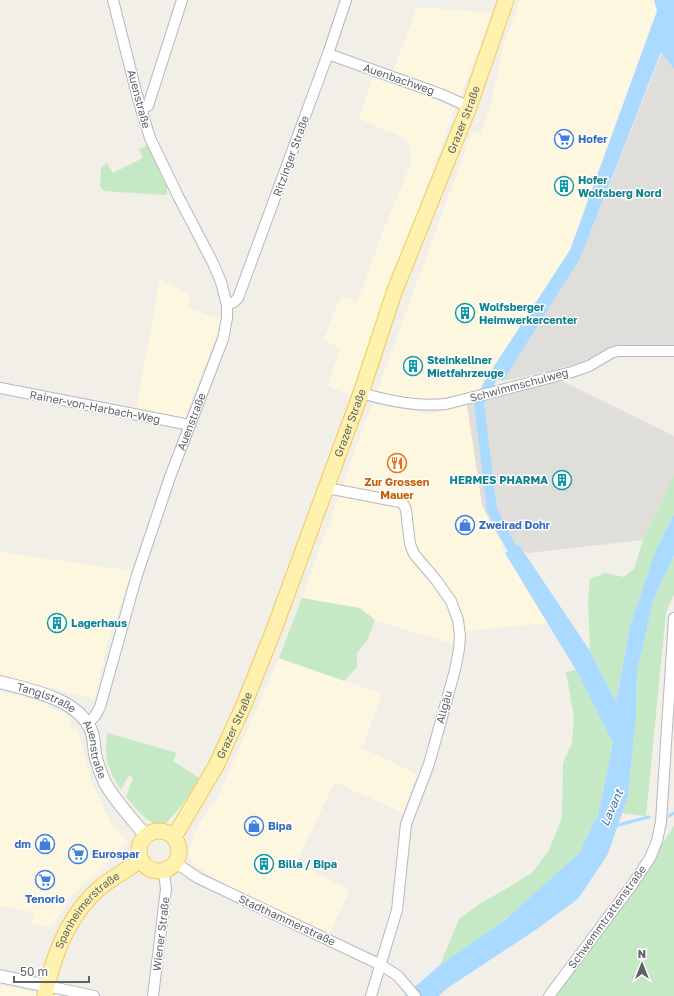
<svg xmlns="http://www.w3.org/2000/svg" width="674" height="996" viewBox="0 0 674 996" font-family="'Golos Text',sans-serif">
  <style>
    .commercial { fill: #fef7e0 }
    .industrial { fill: #e0deda }
    .green { fill: #c5e8c5 }
    .water { fill: #aadaff }
    .lines { fill: none; stroke-linecap: round; stroke-linejoin: round }
    .stream { stroke: #aadaff; stroke-width: 3 }
    .canal { stroke: #aadaff; stroke-width: 10 }
    .minor-casing { stroke: #b5b8bc; stroke-width: 12 }
    .tertiary-casing { stroke: #b5b8bc; stroke-width: 14 }
    .primary-casing { stroke: #f2c960; stroke-width: 17 }
    .minor { stroke: #fff; stroke-width: 10 }
    .tertiary { stroke: #fff; stroke-width: 12 }
    .primary { stroke: #fff2af; stroke-width: 15 }
    .labels { text-anchor: middle; stroke-width: 3; stroke-linejoin: round; paint-order: stroke }
    .street-label { font-size: 11px; fill: #5f6368; stroke: #fff }
    .shop-label { font-size: 11px; font-weight: bold; fill: #366cbe; stroke: #fff; text-anchor: start }
    .culture-label { font-size: 11px; font-weight: bold; fill: #0d838f; stroke: #fff; text-anchor: start }
    .food-label { font-size: 11px; font-weight: bold; fill: #c56008; stroke: #fff }
    .water-label { font-size: 12px; font-style: italic; fill: #4174aa; stroke: #fff }
  </style>
  <rect width="100%" height="100%" fill="#f1efe8"/>
  <path class="commercial" d="M520,0h134l3,11 -87,239 -81,124 -14,18 -49,8 -49,-8 95,-260 8,2 12,-34 11,-54z
    M417,7l76,6 -33,84 -67,-25z
    M373,78l49,15 33,16 -105,287 -23,-11 14,-37 -18,-8 18,-44 16,6 27,-73 28,-68 -5,-22 -48,-20z
    M160,279l31,16 -4,12 35,13 -38,101 -48,-11z
    M372,404l59,10 36,-9 15,100 17,33 6,15 43,70 -81,8 -14,13 -151,-46z
    M0,552l132,19 -24,70 -14,58 -94,-24z
    M279,658l103,36 -20,54 55,26 -14,39 -68,-31 -39,81 54,27 -21,44 -94,-44 -43,-26 -3,-11 5,-19 18,-31 3,1z
    M0,692l34,8 31,14 6,7 -1,7 7,1 16,56 17,37 18,20 -58,56 -19,30 -19,-4 2,-11 -33,-7 -1,3z
    M0,985l37,8v3h-37z"/>
  <path class="industrial" d="M662,52l12,17v278l-63,-1 -26,15 -30,9 -52,11 77,-122z
    M560,380l114,56v39l-31,65 -115,13 -29,-15 -17,-33 -15,-100z"/>
  <path class="green" d="M146,146h2l19,41v6l-2,2 -61,-4 -2,-1 -2,-5 1,-17 6,-5 6,10 30,-15 -4,-9z
    M674,475v39l-19,38 -25,74 -14,76 -26,-51 -2,-53 2,-19 15,-6 19,4 10,-8 9,-29z
    M674,556v38l-8,18 -20,204 -24,-3 6,-17 8,-79 1,-46 17,-73z
    M302,598l58,10 15,12 -7,19 -11,14v14l-13,14 -65,-23z
    M576,670l37,73 -15,72 -19,38 -75,68 -64,44 19,-46 22,-16 25,-14 27,-17 16,-22 13,-32 1,-55 9,-20 2,-26 -8,-45z
    M107,733l70,20 -4,8 28,18 -24,32 -12,13c-17,3 -29,-16 -39,-27l7,-19 -4,-3 -8,15c-15,-23 -16,-30 -14,-57z
    M674,826v170h-120l64,-86z"/>
  <path class="water" d="M654,0h20v69l-13,-17 -81,207 -77,122 -14,-7 81,-124 87,-239z
    M674,514v42l-20,42 -17,73 -1,46 -8,79 -20,58 -30,45 -44,32 -88,58 -7,7h-35l36,-31 64,-44 75,-68 19,-38 15,-72 -37,-73 -71,-117 14,-8 71,106 26,51 14,-76 25,-74z"/>
  <g class="lines">
    <path class="stream" d="M669,816l5,-3
      M614,826l35,-9"/>
    <path class="canal" d="M501,367l-10,13 -12,23 13,107 20,39 7,12"/>
    <defs>
      <g id="minor">
        <path d="M328,54l115,41 26,12"/>
        <path d="M141,109l7,-3 34,-106"/>
        <path d="M227,305l7,-3 4,-4 90,-244 18,-54"/>
        <path d="M0,388l190,37"/>
        <path d="M361,393c29,8 56,14 85,11l126,-32 17,-6 22,-13 7,-2h56"/>
        <path d="M327,488l73,14 4,3 2,5 4,34 4,10 22,26 15,21 7,19 2,16 -1,13 -4,21 -26,94 -23,60 -9,86 -26,86"/>
        <path id="s1" d="M88,723l7,-7 5,-9 36,-129 34,-101 53,-138 4,-21v-13l-6,-23 -8,-19 -35,-67 -28,-58 -13,-43 -24,-95"/>
        <path d="M176,863l22,15 183,87 17,11 17,20"/>
        <path d="M47,986l47,10"/>
        <path d="M153,996l13,-107 -2,-18"/>
        <path d="M549,996l83,-111 18,-27 7,-17 4,-19 13,-204"/>
      </g>
      <g id="tertiary">
        <path id="s2" d="M0,682c30,8 81,17 92,51 2,6 2,14 3,21 2,9 6,20 10,29 11,19 27,36 41,53"/>
        <path d="M0,976l47,10"/>
      </g>
      <g id="primary">
        <circle cx="159" cy="851" r="20"/>
        <path id="s3" d="M174,837l42,-71 27,-59 30,-75 88,-239 34,-103 74,-183 37,-107"/>
        <path id="s4" d="M45,996c8,-41 23,-82 57,-110 12,-9 26,-17 39,-26"/>
      </g>
    </defs>
    <use href="#minor" class="minor-casing"/>
    <use href="#tertiary" class="tertiary-casing"/>
    <use href="#primary" class="primary-casing"/>
    <use href="#minor" class="minor"/>
    <use href="#tertiary" class="tertiary"/>
    <use href="#primary" class="primary"/>
  </g>
  <defs>
    <symbol id="supermarket-ring" viewBox="-11 -11 22 22"><circle r="9.5" fill="#fff" stroke="#3f7fe0" stroke-width="1.5"/><path d="M-6-5.5h2.5l.6 2H6L4.5 2H-2.5L-4.4-4H-6ZM-1.5 3.2a1.3 1.3 0 1 0 .1 0ZM3 3.2a1.3 1.3 0 1 0 .1 0Z" fill="#3f7fe0"/></symbol>
    <symbol id="building-ring" viewBox="-11 -11 22 22"><circle r="9.5" fill="#fff" stroke="#0f9aa8" stroke-width="1.5"/><path d="M-4-6H4V6H1V3H-1V6H-4ZM-2.5-4.3h1.7v1.8h-1.7ZM.8-4.3h1.7v1.8H.8ZM-2.5-1h1.7V.8h-1.7ZM.8-1h1.7V.8H.8Z" fill="#0f9aa8"/></symbol>
    <symbol id="restaurant-ring" viewBox="-11 -11 22 22"><circle r="9.5" fill="#fff" stroke="#e8710a" stroke-width="1.5"/><path d="M-5-6h1v4h1v-4h1v4h1v-4h1v5L-1.5 .5V6h-2V.5L-5-1ZM5-6V6H3V1.5H1.5Q1.5-4 5-6Z" fill="#e8710a"/></symbol>
    <symbol id="shop-ring" viewBox="-11 -11 22 22"><circle r="9.5" fill="#fff" stroke="#3f7fe0" stroke-width="1.5"/><path d="M-5-2.5h2.3a2.7 3.5 0 0 1 5.4 0H5L5.5 6h-11ZM-1.5-2.5h3a1.5 2.3 0 0 0-3 0Z" fill="#3f7fe0"/></symbol>
  </defs>
  <g fill-rule="evenodd">
    <use href="#supermarket-ring" x="553" y="128" width="22" height="22"/>
    <use href="#building-ring" x="553" y="175" width="22" height="22"/>
    <use href="#building-ring" x="454" y="302" width="22" height="22"/>
    <use href="#building-ring" x="402" y="355" width="22" height="22"/>
    <use href="#restaurant-ring" x="386" y="452" width="22" height="22"/>
    <use href="#building-ring" x="551" y="469" width="22" height="22"/>
    <use href="#shop-ring" x="454" y="514" width="22" height="22"/>
    <use href="#building-ring" x="46" y="612" width="22" height="22"/>
    <use href="#shop-ring" x="243" y="815" width="22" height="22"/>
    <use href="#shop-ring" x="34" y="833" width="22" height="22"/>
    <use href="#supermarket-ring" x="67" y="843" width="22" height="22"/>
    <use href="#building-ring" x="253" y="853" width="22" height="22"/>
    <use href="#supermarket-ring" x="34" y="869" width="22" height="22"/>
  </g>
  <g class="labels">
    <g class="street-label">
      <text transform="translate(399 79) rotate(19)" y="4">Auenbachweg</text>
      <text transform="translate(139 99) rotate(75)" y="4">Auenstraße</text>
      <text dy="4" stroke="none"><textPath href="#s3" startOffset="775">Grazer Straße</textPath></text>
      <text transform="translate(291 156) rotate(-70)" y="4">Ritzinger Straße</text>
      <text transform="translate(519 385) rotate(-15)" y="4">Schwimmschulweg</text>
      <text transform="translate(95 407) rotate(11)" y="4">Rainer-von-Harbach-Weg</text>
      <text dy="4" stroke="none"><textPath href="#s1" startOffset="320">Auenstraße</textPath></text>
      <text dy="4" stroke="none"><textPath href="#s3" startOffset="451">Grazer Straße</textPath></text>
      <text dy="4" stroke="none"><textPath href="#s2" startOffset="49">Tanglstraße</textPath></text>
      <text transform="translate(444 707) rotate(-75)" y="4">Allgäu</text>
      <text dy="4" stroke="none"><textPath href="#s3" startOffset="127">Grazer Straße</textPath></text>
      <text dy="4" stroke="none"><textPath href="#s2" startOffset="126">Auenstraße</textPath></text>
      <text dy="4" stroke="none"><textPath href="#s4" startOffset="98">Spanheimerstraße</textPath></text>
      <text transform="translate(607 917) rotate(-54)" y="4">Schwemmtrattenstraße</text>
      <text transform="translate(287 920) rotate(25)" y="4">Stadthammerstraße</text>
      <text transform="translate(161 934) rotate(-83)" y="4">Wiener Straße</text>
    </g>
    <g class="shop-label">
      <text x="578" y="143">Hofer</text>
      <text x="479" y="529">Zweirad Dohr</text>
      <text x="268" y="830">Bipa</text>
      <text x="31" y="848" text-anchor="end">dm</text>
      <text x="92" y="858">Eurospar</text>
      <text x="45" y="903" text-anchor="middle">Tenorio</text>
    </g>
    <g class="culture-label">
      <text x="578" y="184">Hofer<tspan x="578" dy="13">Wolfsberg Nord</tspan></text>
      <text x="479" y="311">Wolfsberger<tspan x="479" dy="13">Heimwerkercenter</tspan></text>
      <text x="427" y="364">Steinkellner<tspan x="427" dy="13">Mietfahrzeuge</tspan></text>
      <text x="548" y="484" text-anchor="end">HERMES PHARMA</text>
      <text x="71" y="627">Lagerhaus</text>
      <text x="278" y="868">Billa / Bipa</text>
    </g>
    <g class="food-label">
      <text x="397" y="486">Zur Grossen<tspan x="397" dy="13">Mauer</tspan></text>
    </g>
    <g class="water-label">
      <text transform="translate(612 808) rotate(-66)" y="4">Lavant</text>
    </g>
  </g>
  <g transform="translate(642 964)" stroke="#ffffff" stroke-width="3" paint-order="stroke">
  <path d="M0-3L7 15L0 10L-7 15Z" fill="#5f6368"/>
  <text y="-6" font-size="11" font-weight="bold" text-anchor="middle" fill="#5f6368">N</text>
  </g>
  <path d="M14 976v6h75v-6" fill="none" stroke="#5f6368" stroke-width="2"/>
  <text x="20" y="976" font-size="12" fill="#5f6368" stroke="#ffffff" stroke-width="3" paint-order="stroke">50 m</text>
</svg>
